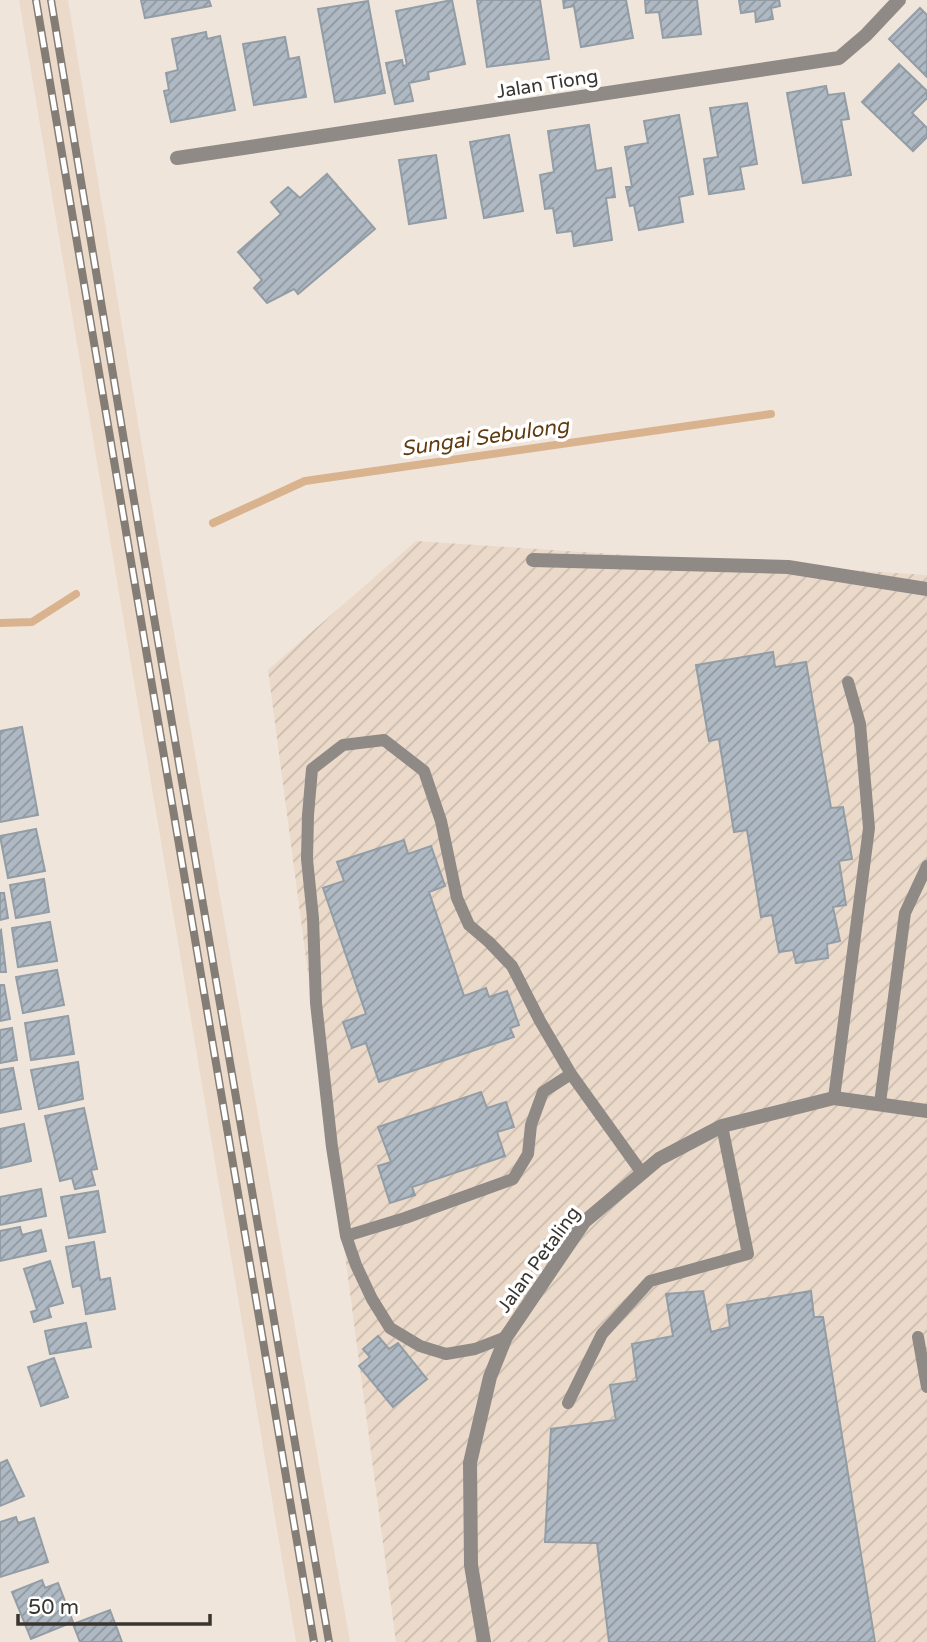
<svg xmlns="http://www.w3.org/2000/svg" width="927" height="1642" viewBox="0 0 927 1642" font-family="'Varela Round',sans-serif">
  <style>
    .built { fill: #ebdaca }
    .industrial { fill: url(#industrial-furrows) }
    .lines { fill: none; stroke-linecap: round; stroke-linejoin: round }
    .stream { stroke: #d9b38e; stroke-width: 8 }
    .building { fill: url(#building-hatch); stroke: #939da6; stroke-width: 2 }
    .service { stroke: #8f8a86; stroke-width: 12 }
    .minor { stroke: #8f8a86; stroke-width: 14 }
    .rail-casing { stroke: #847d76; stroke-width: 8 }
    .rail { stroke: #fff; stroke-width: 5; stroke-dasharray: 16; stroke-linecap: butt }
    .labels { text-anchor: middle; stroke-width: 7; stroke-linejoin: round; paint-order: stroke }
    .street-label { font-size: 19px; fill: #383430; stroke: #fff }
    .water-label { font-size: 21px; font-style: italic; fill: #603b0f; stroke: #fff }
  </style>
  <defs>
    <pattern id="industrial-furrows" width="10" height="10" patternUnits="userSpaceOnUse" patternTransform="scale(1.75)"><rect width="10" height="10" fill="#ebdaca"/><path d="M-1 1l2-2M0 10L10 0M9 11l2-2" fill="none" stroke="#cabcae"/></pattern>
    <pattern id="building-hatch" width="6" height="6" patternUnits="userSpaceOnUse" patternTransform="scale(1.75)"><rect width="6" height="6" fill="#afb9c3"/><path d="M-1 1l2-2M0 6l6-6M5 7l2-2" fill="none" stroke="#8f979f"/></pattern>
  </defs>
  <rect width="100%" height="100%" fill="#f0e5db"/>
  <path class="built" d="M19,0h49l83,501 199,1141h-54z"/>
  <path class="industrial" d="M416,541l511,34v1067h-531l-128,-972z"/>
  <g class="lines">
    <path class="stream" d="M213,523l92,-42 466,-67
      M0,623l32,-1 44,-28"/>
  </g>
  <path class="building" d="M141,0h68l2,6 -66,12z
    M452,0l13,64 -37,8 1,7 -20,4 4,18 -18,3 -9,-41 16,-3 1,6 4,-1 -11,-54z
    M477,0h63l9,59 -62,8z
    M563,0h63l7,38 -52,9 -7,-41 -10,2z
    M645,0h52l4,34 -38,4 -4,-26 -13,1z
    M739,0h40l1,6 -9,2 2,11 -17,3 -1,-11 -14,2z
    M368,1l17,92 -50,9 -17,-93z
    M920,8l7,7v62l-38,-38z
    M206,32l1,7 13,-3 15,74 -64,12 -7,-31 5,-1 -3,-17 12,-3 -6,-31z
    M285,37l4,22 10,-2 7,40 -52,8 -11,-61z
    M899,64l28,27v7l-15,15 15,15v9l-14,14 -51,-49z
    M826,86l2,9 16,-2 5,26 -8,1 10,55 -48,8 -16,-90z
    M747,103l10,61 -17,3 4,22 -35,5 -5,-35 14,-2 -8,-49z
    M679,115l14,79 -14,3 4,25 -44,8 -5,-25 -4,1 -4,-19h6l-7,-40 23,-4 -4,-22z
    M589,125l7,46 15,-3 4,29 -9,1 6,42 -38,6 -2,-15 -15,2 -4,-25 -8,1 -5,-34 14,-3 -6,-41z
    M509,135l14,76 -39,7 -14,-76z
    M436,155l10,63 -37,6 -10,-64z
    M327,174l48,55 -77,65 -4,-5 -27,14 -13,-15 8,-8 -24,-28 43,-38 -10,-12 17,-15 12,11z
    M773,652l2,15 31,-5 25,146 12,-1 9,52 -13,2 7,44 -13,2 7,34 -13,3 1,14 -32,5 -3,-13 -14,2 -7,-37 -11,2 -14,-87 -13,2 -15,-93 -10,2 -13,-76z
    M22,727l16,88 -38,7v-91z
    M36,829l9,42 -37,7 -8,-42z
    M404,840l4,14 23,-8 14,40 -16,6 35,104 22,-8 3,9 18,-6 12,34 -9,3 4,9 -135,45 -13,-39 -14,5 -9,-26 23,-8 -43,-126 21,-7 -7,-19z
    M44,879l5,33 -33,6 -6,-33z
    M0,893h4l4,25 -8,2z
    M50,922l7,39 -39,6 -6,-39z
    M1,930l5,42h-6v-41z
    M57,970l7,35 -41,8 -7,-36z
    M0,985h4l6,34 -10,2z
    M68,1016l6,38 -43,6 -6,-37z
    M12,1028l5,32 -17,3v-33z
    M78,1062l5,37 -44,10 -8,-39z
    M13,1068l8,41 -21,4v-43z
    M481,1092l6,16 19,-6 8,25 -17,5 8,24 -93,31 3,8 -25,8 -12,-37 13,-4 -13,-35z
    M84,1108l13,61 -6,1 4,15 -20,4 -3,-11 -12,3 -15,-65z
    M24,1124l7,37 -30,7 -1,-39z
    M41,1189l5,27 -46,9v-28z
    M98,1191l7,41 -36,6 -8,-41z
    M20,1227l2,8 19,-5 5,21 -46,10v-30z
    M94,1242l6,38 10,-2 5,31 -29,5 -5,-29 -8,2 -7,-40z
    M50,1261l13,42 -15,4 3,10 -17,5 -3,-10 6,-2 -13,-41z
    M703,1291l8,41 19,-5 -3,-22 84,-14 3,26h9l52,325h-266l-12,-99 -52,-1 6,-113 65,-9 -6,-35 27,-4 -5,-37 41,-8 -7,-42z
    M86,1323l5,24 -41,7 -5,-23z
    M378,1336l11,13 9,-6 29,36 -34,28 -34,-41 11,-9 -7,-8z
    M54,1358l14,39 -27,9 -13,-39z
    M7,1460l17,36 -24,10v-43z
    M16,1517l2,6 16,-5 14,44 -48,15v-55z
    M42,1580l3,8 13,-5 15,39 -42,17 -19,-47z
    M110,1610l12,32h-42l-7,-18z"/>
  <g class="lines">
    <path class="service" d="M834,1098l35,-270 -9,-104 -12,-42
      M880,1103l25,-190 22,-47
      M346,1236l59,-18 108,-39 15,-25 3,-29 12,-33 28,-18
      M506,1337l-31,12 -29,5 -26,-8 -30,-18 -18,-29 -16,-34 -10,-29 -14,-89 -16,-144 -3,-85 -6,-59 1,-44 4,-46 31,-24 41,-5 40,31 17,50 16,77 12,27 20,17 23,24 28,55 31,53 71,99
      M918,1337l9,50
      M568,1403l34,-69 48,-53 98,-27 -26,-128"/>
    <path class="minor" d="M177,158l662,-100 27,-23 33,-35
      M533,560l255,7 139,22
      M484,1642l-13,-77 -1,-102 20,-86 16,-40 78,-115 75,-63 63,-33 112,-28 93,13"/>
    <defs>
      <path id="rail" d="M36,0l278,1642
        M51,0l78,471 200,1171"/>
    </defs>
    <use href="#rail" class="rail-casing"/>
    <use href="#rail" class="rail"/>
  </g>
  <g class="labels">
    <g class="street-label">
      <text transform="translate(547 83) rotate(-9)" y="7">Jalan Tiong</text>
      <text transform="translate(538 1259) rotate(-54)" y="7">Jalan Petaling</text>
    </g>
    <g class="water-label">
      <text transform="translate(485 437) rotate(-8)" y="7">Sungai Sebulong</text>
    </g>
  </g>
  <path d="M18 1614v10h192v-10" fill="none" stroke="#383430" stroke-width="3.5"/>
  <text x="28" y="1614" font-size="21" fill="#383430" stroke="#ffffff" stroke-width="5" paint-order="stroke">50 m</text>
</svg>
